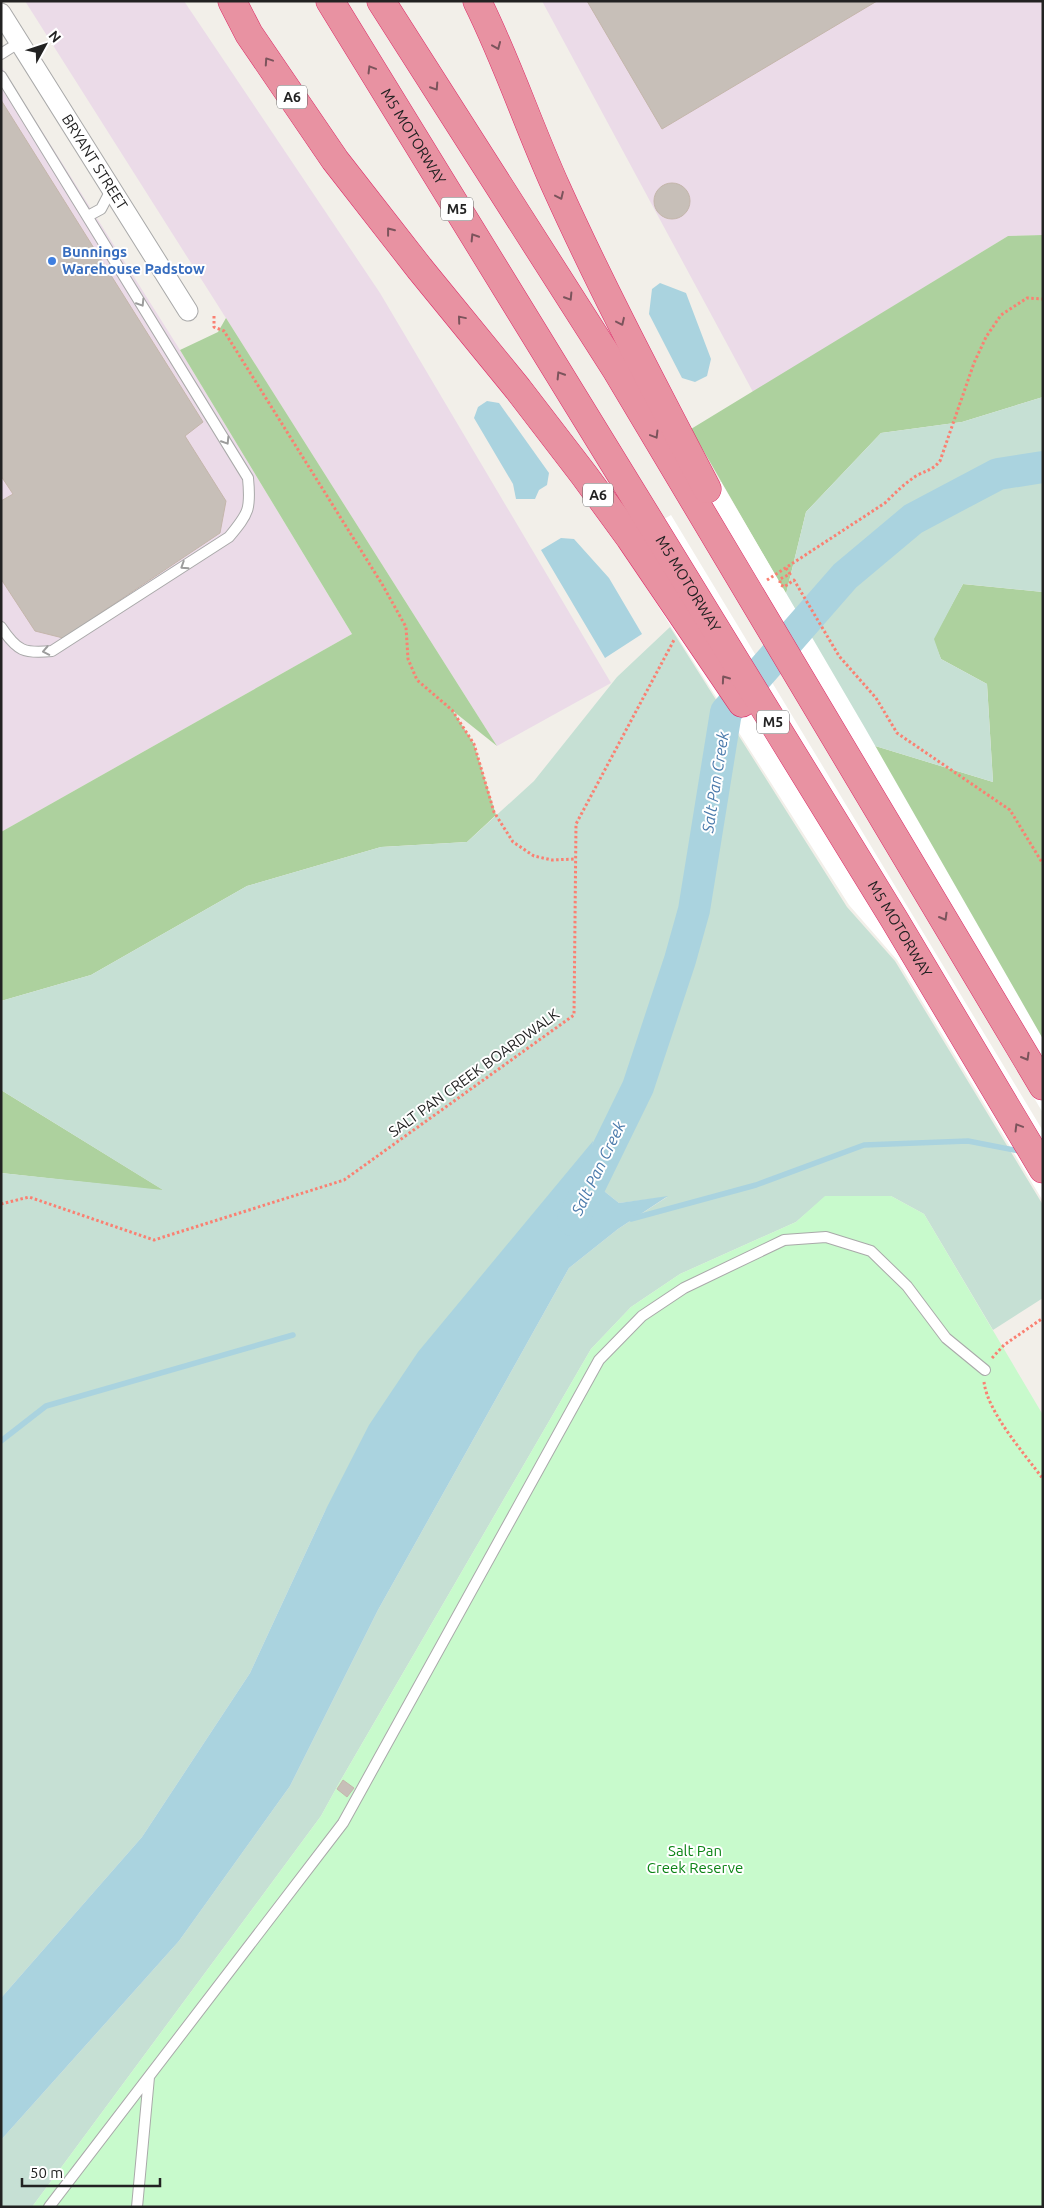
<svg xmlns="http://www.w3.org/2000/svg" width="1044" height="2208" viewBox="0 0 1044 2208" font-family="Ubuntu,sans-serif">
  <style>
    .industrial { fill: #ebdbe8 }
    .forest { fill: #add19e }
    .wetland { fill: #c6e0d4 }
    .park { fill: #c8facc }
    .water { fill: #aad3df }
    .pier { fill: #fff }
    .lines { fill: none; stroke-linecap: round; stroke-linejoin: round }
    .stream { stroke: #aad3df; stroke-width: 5.5 }
    .river { stroke: #aad3df; stroke-width: 32 }
    .building { fill: #c7bfb8; stroke: #c4b6ab }
    .service-casing { stroke: #a9a9a9; stroke-width: 12 }
    .minor-casing { stroke: #a9a9a9; stroke-width: 21 }
    .motorway-casing { stroke: #dc2a67; stroke-width: 29 }
    .path { stroke: #fa8072; stroke-width: 3; stroke-dasharray: 2.5 2.5; stroke-linecap: butt }
    .service { stroke: #fff; stroke-width: 10 }
    .minor { stroke: #fff; stroke-width: 19 }
    .motorway { stroke: #e892a2; stroke-width: 28 }
    .oneway { stroke: #7b545c }
    .oneway2 { stroke: #9c9c9c }
    .shop-dot { fill: #3f7fe0; stroke: #fff; stroke-width: 2 }
    .labels { text-anchor: middle; stroke-width: 4; stroke-linejoin: round; paint-order: stroke }
    .shield { fill: #fff; stroke: #646464; stroke-width: 1 }
    .shield-label { font-size: 14px; font-weight: bold; fill: #222 }
    .street-label { font-size: 15px; fill: #222; stroke: #fff }
    .shop-label { font-size: 15px; font-weight: bold; fill: #366cbe; stroke: #fff; text-anchor: start }
    .park-label { font-size: 15px; fill: #0c8416; stroke: #fff }
    .water-label { font-size: 16px; font-style: italic; fill: #4a7aab; stroke: #fff }
  </style>
  <rect width="100%" height="100%" fill="#f2efe9"/>
  <path class="industrial" d="M25,1h159l196,292 231,390 -114,63z
    M542,1h501v234l-35,1 -255,156z
    M1,66l179,284 172,284 -351,198z"/>
  <path class="forest" d="M1043,235v162l-81,25 -81,11 -75,79 -20,82 -95,-165 317,-193z
    M226,318l271,428 -44,-35 21,33 22,71 -29,27 -86,5 -134,39 -156,89 -90,26v-169l351,-198 -172,-284 38,-18z
    M963,584l80,8v452l-171,-299 121,37 -6,-98 -46,-25 -8,-20z
    M1,1090l164,101 -164,-18z"/>
  <path class="wetland" d="M1043,397v195l-80,-8 -29,55 7,20 46,25 6,98 -121,-37 -86,-151 20,-82 75,-79 81,-11z
    M670,627l177,280 48,54 148,244v93l-50,32 -69,-116 -33,-18h-65l-30,26 -116,52 -49,33 -40,42 -253,436 -17,31 -289,391h-31v-67l178,-199 111,-155 88,-176 191,-342 49,-39 49,-32 -48,6 -30,-24 4,-37 -268,369 -75,162 -108,164 -141,161v-825l162,17 -162,-100v-89l90,-26 156,-89 134,-39 86,-5 67,-61 83,-104z"/>
  <path class="park" d="M825,1196h66l33,18 119,201v792h-1011l289,-391 17,-31 253,-436 40,-42 49,-33 116,-52z"/>
  <path class="water" d="M660,283l26,10 25,66 -4,17 -12,6 -13,-4 -33,-64 3,-25z
    M487,401l12,2 50,70 -2,12 -8,5 -4,9h-19l-3,-15 -39,-66 4,-11z
    M561,538l13,1 35,39 33,56 -37,24 -64,-108z
    M593,1141l-4,38 30,24 49,-7 -50,33 -49,39 -191,342 -88,176 -111,155 -178,199v-142l141,-161 108,-164 75,-162 44,-86 49,-73z"/>
  <path class="pier" d="M721,482l144,246 178,311v74l-361,-608z
    M671,515l372,616v70l-146,-241 -48,-55 -230,-360z"/>
  <g class="lines">
    <path class="stream" d="M631,1219l125,-34 108,-40 104,-4 56,11
      M1,1441l45,-35 247,-71"/>
    <path class="river" d="M573,1220l65,-133 42,-127 14,-50 32,-198 119,-136 68,-57 85,-45 45,-7"/>
  </g>
  <path class="building" d="M587,1h290l-215,128z
    M1,100l202,322 -18,14 41,65 -6,32 -157,105 -28,-7 -34,-52v-78l12,-7 -12,-18z
    M654 201a18 18 0 1 1 36 0a18 18 0 1 1-36 0Z
    M343,1780l11,8 -7,9 -10,-8z"/>
  <g class="lines">
    <defs>
      <path id="service" d="M1,54l19,-12
        M1,76l247,402c3,31 1,35 -19,59l-177,114c-28,3 -35,0 -51,-24
        M88,216l13,-7 11,-21
        M49,2207l294,-384 256,-463 43,-44 42,-28 100,-48 42,-3 45,14 36,35 39,52 39,32
        M137,2207l12,-130"/>
      <g id="minor">
        <path id="s1" d="M1,13l187,298"/>
      </g>
      <g id="motorway">
        <path d="M232,1l17,33 86,126 85,109 98,120 66,86 46,63 112,165"/>
        <path id="s2" d="M330,1l564,918 149,250"/>
        <path d="M381,1l236,370 426,715"/>
        <path d="M477,1c30,60 51,124 79,186 46,102 99,202 151,302"/>
      </g>
    </defs>
    <use href="#service" class="service-casing"/>
    <use href="#minor" class="minor-casing"/>
    <use href="#motorway" class="motorway-casing"/>
    <path class="path" d="M214,316v11l10,4 158,253 24,43 2,32 9,21 35,30 22,34 20,68 19,30 21,14 18,4 23,-1
      M786,568l4,6 -10,5v5l4,3 10,-7 45,76 37,42 21,35 113,77 33,54
      M767,580l118,-77c10,-10 19,-19 31,-27 9,-5 17,-6 24,-15l34,-98 12,-26 15,-22 26,-17 16,1
      M1,1204l28,-7 125,43 190,-60 230,-165 2,-191 98,-184
      M992,1358l12,-13 39,-27
      M984,1382c4,31 40,71 59,97"/>
    <use href="#service" class="service"/>
    <use href="#minor" class="minor"/>
    <use href="#motorway" class="motorway"/>
  </g>
  <defs><path id="oneway-chevron" d="M-2-3.5L2.5 0L-2 3.5" fill="none" stroke-width="1.6" stroke-linecap="round" stroke-linejoin="round" transform="scale(1.25)"/></defs>
  <g class="oneway">
    <use href="#oneway-chevron" transform="translate(497 46) rotate(67)"/>
    <use href="#oneway-chevron" transform="translate(268 61) rotate(-124)"/>
    <use href="#oneway-chevron" transform="translate(371 69) rotate(-121)"/>
    <use href="#oneway-chevron" transform="translate(435 87) rotate(57)"/>
    <use href="#oneway-chevron" transform="translate(560 196) rotate(65)"/>
    <use href="#oneway-chevron" transform="translate(390 231) rotate(-128)"/>
    <use href="#oneway-chevron" transform="translate(474 237) rotate(-122)"/>
    <use href="#oneway-chevron" transform="translate(569 297) rotate(58)"/>
    <use href="#oneway-chevron" transform="translate(461 319) rotate(-130)"/>
    <use href="#oneway-chevron" transform="translate(621 322) rotate(65)"/>
    <use href="#oneway-chevron" transform="translate(560 375) rotate(-122)"/>
    <use href="#oneway-chevron" transform="translate(655 435) rotate(59)"/>
    <use href="#oneway-chevron" transform="translate(725 679) rotate(-125)"/>
    <use href="#oneway-chevron" transform="translate(944 917) rotate(60)"/>
    <use href="#oneway-chevron" transform="translate(1026 1057) rotate(60)"/>
    <use href="#oneway-chevron" transform="translate(1018 1127) rotate(-121)"/>
  </g>
  <g class="oneway2">
    <use href="#oneway-chevron" transform="translate(141 303) rotate(58)"/>
    <use href="#oneway-chevron" transform="translate(226 441) rotate(58)"/>
    <use href="#oneway-chevron" transform="translate(184 566) rotate(147)"/>
    <use href="#oneway-chevron" transform="translate(46 651) rotate(169)"/>
  </g>
  <circle class="shop-dot" cx="52" cy="261" r="5"/>
  <g class="labels">
    <g class="shield">
      <rect x="277" y="85.5" width="30" height="23" rx="4"/>
      <rect x="441" y="197.5" width="32" height="23" rx="4"/>
      <rect x="583" y="483.5" width="30" height="23" rx="4"/>
      <rect x="757" y="710.5" width="32" height="23" rx="4"/>
    </g>
    <g class="shield-label">
      <text x="292" y="102">A6</text>
      <text x="457" y="214">M5</text>
      <text x="598" y="500">A6</text>
      <text x="773" y="727">M5</text>
    </g>
    <g class="street-label">
      <text dy="5" stroke="none"><textPath href="#s2" startOffset="159">M5 MOTORWAY</textPath></text>
      <text dy="5" stroke="none"><textPath href="#s1" startOffset="176">BRYANT STREET</textPath></text>
      <text dy="5" stroke="none"><textPath href="#s2" startOffset="684">M5 MOTORWAY</textPath></text>
      <text dy="5" stroke="none"><textPath href="#s2" startOffset="1089">M5 MOTORWAY</textPath></text>
      <text transform="translate(474 1073) rotate(-36)" y="5">SALT PAN CREEK BOARDWALK</text>
    </g>
    <g class="shop-label">
      <text x="62" y="257">Bunnings<tspan x="62" dy="17">Warehouse Padstow</tspan></text>
    </g>
    <g class="park-label">
      <text x="695" y="1856">Salt Pan<tspan x="695" dy="17">Creek Reserve</tspan></text>
    </g>
    <g class="water-label">
      <text transform="translate(715 782) rotate(-81)" y="6">Salt Pan Creek</text>
      <text transform="translate(598 1168) rotate(-64)" y="6">Salt Pan Creek</text>
    </g>
  </g>
  <rect width="1044" height="2208" fill="none" stroke="#222222" stroke-width="5"/>
  <g transform="translate(45 45) rotate(50)" stroke="#ffffff" stroke-width="4" paint-order="stroke">
  <path d="M0-4L9 19L0 12L-9 19Z" fill="#222222"/>
  <text y="-8" font-size="14" font-weight="bold" text-anchor="middle" fill="#222222">N</text>
  </g>
  <path d="M22 2178v8h138v-8" fill="none" stroke="#222222" stroke-width="2.5"/>
  <text x="30" y="2178" font-size="15" fill="#222222" stroke="#ffffff" stroke-width="4" paint-order="stroke">50 m</text>
</svg>
